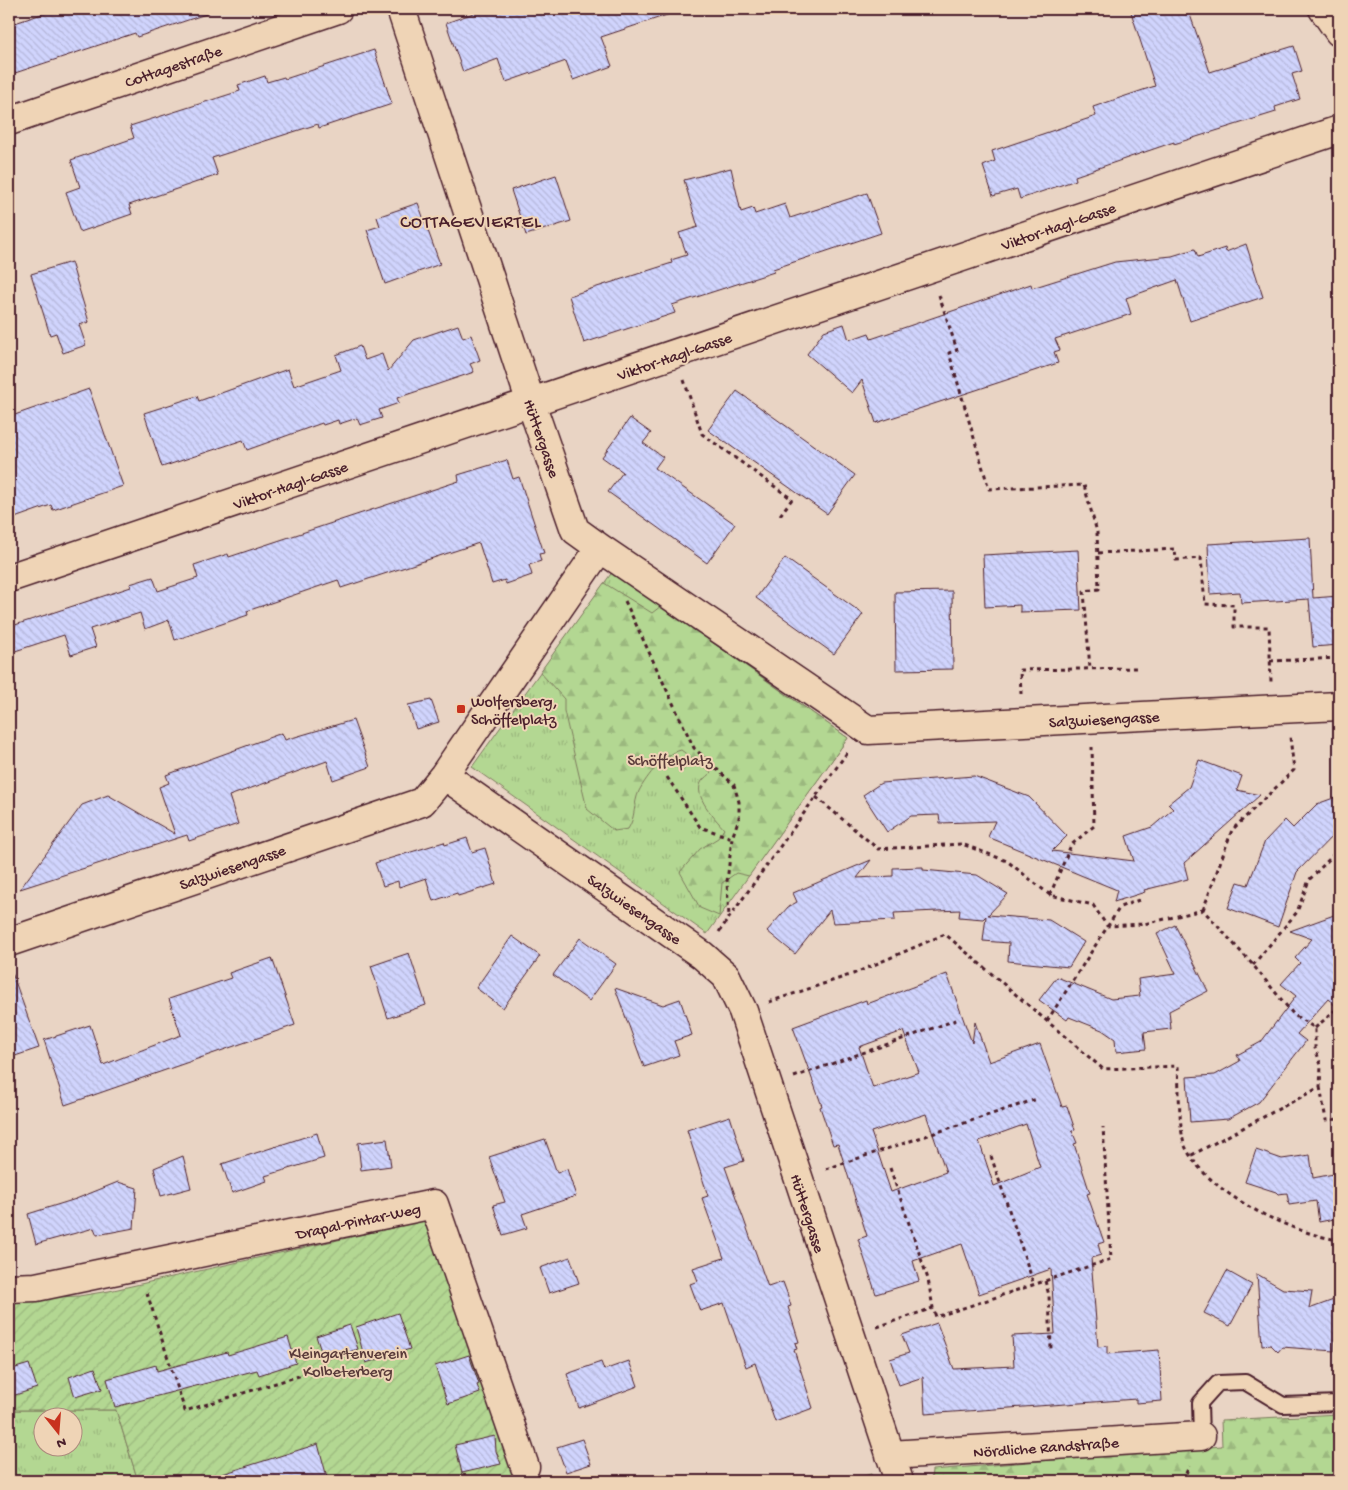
<svg xmlns="http://www.w3.org/2000/svg" width="1348" height="1490" viewBox="0 0 1348 1490" font-family="'Gochi Hand',sans-serif">
  <style>
    .grass { fill: url(#grass-tufts); stroke: #7e7b5e; fill-rule: evenodd }
    .forest { fill: url(#forest-firs); stroke: #7e7b5e }
    .garden { fill: url(#garden-furrows); stroke: #7e7b5e }
    .building { fill: url(#building-back-hatch); stroke: #4a1f2b; fill-rule: evenodd }
    .lines { fill: none; stroke-linecap: round; stroke-linejoin: round }
    .service-casing { stroke: #4a1f2b; stroke-width: 18 }
    .minor-casing { stroke: #4a1f2b; stroke-width: 31 }
    .path { stroke: #4a1f2b; stroke-width: 3; stroke-dasharray: 4 4; stroke-linecap: butt }
    .service { stroke: #efd4b6; stroke-width: 14 }
    .minor { stroke: #efd4b6; stroke-width: 28 }
    .poi-dot { fill: #c8321e; stroke: #efd4b6; stroke-width: 2 }
    .labels { text-anchor: middle; stroke-width: 4; stroke-linejoin: round; paint-order: stroke }
    .street-label { font-size: 16px; fill: #4a1f2b; stroke: #efd4b6 }
    .poi-label { font-size: 16px; fill: #4a1f2b; stroke: #efd4b6; text-anchor: start }
    .park-label { font-size: 16px; fill: #5a3b3a; stroke: #efd4b6 }
    .neighbourhood-label { font-size: 18px; letter-spacing: 1px; fill: #4a1f2b; stroke: #efd4b6 }
  </style>
  <defs>
    <pattern id="grass-tufts" width="24" height="20" patternUnits="userSpaceOnUse" patternTransform="scale(1.25)"><rect width="24" height="20" fill="#b3d792"/><path d="M3 7l-1-3M5 7V3M7 7l1-3M15 17l-1-3M17 17v-4M19 17l1-3" fill="none" stroke="#9bb87e"/></pattern>
    <pattern id="forest-firs" width="22" height="20" patternUnits="userSpaceOnUse" patternTransform="scale(1.25)"><rect width="22" height="20" fill="#b3d792"/><path d="M5 1l3.5 6h-7zM16 11l3.5 6h-7z" fill="#9bb87e"/></pattern>
    <pattern id="garden-furrows" width="10" height="10" patternUnits="userSpaceOnUse" patternTransform="scale(1.25)"><rect width="10" height="10" fill="#b3d792"/><path d="M-1 1l2-2M0 10L10 0M9 11l2-2" fill="none" stroke="#9bb87e"/></pattern>
    <pattern id="building-back-hatch" width="6" height="6" patternUnits="userSpaceOnUse" patternTransform="scale(1.25)"><rect width="6" height="6" fill="#d0d4fd"/><path d="M-1 5l2 2M0 0l6 6M5-1l2 2" fill="none" stroke="#b4b6d9"/></pattern>
  </defs>
  <rect width="100%" height="100%" fill="#e9d4c4"/>
  <filter id="ink" filterUnits="userSpaceOnUse"><feTurbulence type="fractalNoise" baseFrequency=".02" numOctaves="2"/><feDisplacementMap in="SourceGraphic" scale="10" xChannelSelector="R" yChannelSelector="G"/><feConvolveMatrix kernelMatrix="1 2 1 2 8 2 1 2 1" color-interpolation-filters="sRGB"/></filter>
  <g filter="url(#ink)">
    <path class="grass" d="M613,571l235,167 -141,196 -235,-167z
      M9,1410h107l22,71h-129zM42,1418h30v30h-30z
      M871,1474l4,7h-28z
      M540,1476l17,5h-64z"/>
    <path class="forest" d="M604,583l48,30 9,-7 187,132 -99,138 -13,-3 -14,10 -3,33 -19,-8 -20,-36 20,-23 18,-11 6,-9c-9,-11 -32,-33 -22,-48 2,-3 7,-6 9,-9l-30,-22c-17,4 -34,26 -42,41 -6,13 -3,26 -11,38l-14,2 -27,-22 -23,-98v-12l-24,-27z
      M1339,1414v67h-408l1,-11 290,-24 -1,-26z"/>
    <path class="garden" d="M423,1221l8,6 86,252 -24,2h-355l-22,-71h-107v-111l70,-3 30,-5z"/>
    <path class="building" d="M57,9h151l1,4 -72,24 -2,-4 -126,42v-50z
      M485,9h187l1,4 -72,24 11,29 -39,14 -7,-19 -60,21 -8,-23 -35,13 -17,-49z
      M1130,9h58l22,63 84,-26 8,25 -10,3 8,25 -25,8 1,5 -102,32v-2l-99,34 1,4 -56,19 -3,-10 -24,7 -10,-30 12,-5 -3,-10 104,-35 -3,-9 62,-21z
      M374,50l18,54 -73,24 -1,-4 -106,34 6,17 -89,30 3,9 -52,18 -14,-40 14,-5 -9,-27 63,-22 -4,-12 110,-35 -2,-6 27,-9 2,6 17,-5 1,2z
      M731,168l10,44 12,-4 2,6 30,-10 5,14 77,-25 14,40 -108,36 1,3 -102,33 3,8 -91,30 -15,-47 103,-33 -1,-3 16,-5 -8,-22 19,-6 -14,-47z
      M556,175l15,46 -45,14 -15,-45z
      M418,203l22,61 -55,20 -18,-54 13,-4 -3,-9z
      M1246,244l17,53 -73,24 -13,-41 -51,18 5,16 -76,25 5,11 -6,2 4,11 -182,60 -14,-43 -10,13 -45,-39 17,-23 20,-7 5,16 20,-7 2,6 160,-55 1,4 83,-26 57,-6 23,-7 3,8 27,-9 1,4z
      M71,262l18,60 -10,3 7,20 -23,8 -7,-20 -6,2 -19,-61z
      M458,325l5,13 8,-3 9,25 -10,4 4,8 -77,26 2,5 -20,7 3,8 -22,7 -3,-7 -18,6 -1,-4 -15,5 -1,-2 -75,27 -4,-10 -81,27 -18,-54 53,-17 2,5 89,-32 6,17 47,-16 -5,-15 24,-9 5,14 17,-6 6,17 26,-31z
      M89,389l34,97 -70,24 -2,-5 -42,15v-103z
      M737,391l118,84 -28,39 -119,-84z
      M630,418l21,15 -8,10 20,14 -8,11 80,56 -28,39 -99,-71 15,-20 -21,-15z
      M507,460l6,19 6,-2 25,76 -5,1 2,7 -12,4 3,10 -26,9 -1,-4 -13,4 -13,-41 -138,45 -3,-8 -91,31 1,4 -73,25 -6,-20 -24,9 -5,-16 -50,16 6,18 -25,8 -7,-20 -55,18v-26l122,-40 -1,-3 23,-7 5,14 40,-13 -4,-13 34,-11 1,3 230,-76 -1,-6z
      M1310,538l3,60 26,-2v49l-26,2 -4,-48 -68,4 -1,-11 -30,2 -2,-50z
      M1078,550l3,60 -61,2v-7l-35,2 -2,-52z
      M785,558l78,56 -29,40 -78,-56z
      M952,591l1,78 -57,1 -1,-78z
      M431,700l8,22 -23,7 -8,-24z
      M353,720l17,47 -37,13 -6,-19 -98,35 9,28 -49,17 -2,-6 -167,54 62,-84 26,-10 67,39 -16,-47 10,-4 -3,-8 116,-42 3,7z
      M1199,760l43,16 -5,14 23,5 -76,68 4,16 -44,11 1,2 -31,10 3,-12 -129,-53 7,-16 -55,2 -1,-8 -28,1 -24,16 -24,-37 18,-12 93,-7 55,21 38,39 -15,15 82,10 -8,-25 26,-9 21,-18 -5,-5 21,-17z
      M1339,796v33l-42,43 -19,55 -50,-19 10,-26 10,3 17,-44 20,-21 8,8 24,-24z
      M467,838l5,14 13,-4 11,36 -38,12 -1,-3 -24,8 -7,-23 -27,9 -1,-6 -15,5 -8,-23 69,-21 1,3z
      M871,860l-14,18 36,-2v-8l30,-1v3l54,5 31,19 -20,21 61,5 35,22 -15,25 -61,-6 1,-18 -26,-2 3,-25 -3,3 -24,-2 1,-7 -66,3 1,7 -62,3 -3,-13 -35,44 -28,-23 21,-24 9,-5 -4,-9z
      M1339,909v100l-11,-10 -31,35 9,7 -47,61 -31,17 -38,3 -3,-45 28,-2 25,-14 -3,-6 24,-13 35,-46 -15,-12 19,-21 -5,-5 17,-19 -22,-8 44,-16z
      M1175,925l33,66 -39,20 2,18 -27,3 2,17 -30,3 -1,-13 -13,-9 -33,-13 -2,3 -28,-20 18,-23 54,22 29,-3 -2,-17 38,-5 -19,-40z
      M512,936l28,20 -37,52 -27,-20z
      M580,938l36,26 -27,37 -36,-26z
      M409,953l17,52 -38,13 -17,-52z
      M272,958l23,67 -230,80 -21,-65 46,-15 13,40 78,-30 -12,-36 62,-21 -2,-5z
      M12,973l27,75 -30,10v-84z
      M947,974l25,69 3,-21 14,40 51,-18 22,63 5,-1 8,24 -3,1 5,12 -3,1 16,49 -3,1 17,48 -6,2 3,11 -10,3 7,89 9,-1v8l52,-4 3,51 -26,2v-4l-211,15 -2,-37 -24,8 -9,-26 19,-6 -7,-18 35,-12 17,46 60,-3 -2,-30 43,-2 -4,-65 -72,25 -17,-50 -49,17 6,20 -43,13 -18,-55 9,-3 -29,-92 -5,1 -13,-38 2,-1 -29,-79 73,-27 1,4zM903,1031l16,41 -46,16 -14,-41zM926,1114l20,58 -55,20 -20,-60zM1026,1124l14,43 -46,19 -15,-45z
      M615,988l48,17 17,-6 12,36 -18,6 5,14 -35,12z
      M730,1116l14,45 -19,6 43,120 15,-5 4,11 4,13 -3,1 11,35 -4,1 2,6 -3,1 19,58 -38,14 -20,-59 -9,4 -22,-64 -24,8 -10,-27 8,-3 -5,-13 31,-10 -22,-60 6,-2 -21,-66z
      M317,1133l7,25 -59,18 2,5 -35,12 -10,-29z
      M387,1139l4,27 -30,4 -3,-27z
      M545,1139l12,34 10,-4 9,27 -54,18 5,14 -24,7 -10,-30 12,-3 -16,-45z
      M1256,1150l26,9 28,-4 3,23 26,-5v45l-20,4 -3,-21 -27,4 -2,-12 -9,1 -2,-2 -31,-10z
      M183,1156l8,32 -30,8 -7,-28z
      M118,1182l19,6 -3,40 -37,7 -3,-7 -58,16 -8,-30 48,-15z
      M570,1257l9,26 -30,10 -9,-25z
      M1227,1271l25,14 -22,41 -26,-13z
      M1257,1274l26,15 29,2 -3,18 30,-11v34h-4l-1,19 -52,-4 -4,5 -7,-7 -9,1z
      M398,1313l12,36 -44,14 -10,-36z
      M350,1325l8,24 -34,11 -8,-24z
      M288,1337l8,26 -37,12 -2,-5 -142,37 -8,-28 49,-14 1,6 70,-19 1,3z
      M469,1355l10,29 -2,1 3,8 -32,11 -13,-38z
      M629,1361l9,25 -59,22 -12,-34 34,-12 3,8z
      M29,1364l8,24 -28,9v-27z
      M95,1368l7,21 -27,8 -6,-20z
      M495,1436l1,15 5,13 -39,9 -7,-28z
      M582,1439l9,25 -25,8 -9,-25z
      M318,1444l10,37h-112v-5z"/>
    <g class="lines">
      <defs>
        <path id="service" d="M1201,1436l-1,-33 18,-20 27,-1 38,23 56,-2"/>
        <path id="minor" d="M401,9l130,394 44,127 25,18 268,182 471,-24
          M1323,9l16,23
          M9,121l329,-112
          M9,578l1330,-448
          M444,775l258,180 24,21 17,35 156,470
          M9,942l413,-140 22,-27 156,-227
          M9,1288l27,-1 398,-83 91,263
          M890,1455l311,-19"/>
      </defs>
      <use href="#service" class="service-casing"/>
      <use href="#minor" class="minor-casing"/>
      <path class="path" d="M939,295l18,55 -8,3 40,136 95,-4 13,47 2,57 -15,2 6,78
        M684,380l18,54 90,65 -14,19
        M1098,553l77,-4 1,11 25,-2 4,46 29,1v22h35l2,55
        M625,601l69,147 40,37 5,17v16l-7,20 -5,44 2,35
        M1270,661l69,-3
        M1021,694l-1,-24 118,-2
        M667,777l33,50 32,11
        M816,797l62,52 84,-5 45,17 43,34 43,10 14,21 37,-2 59,-14 50,55 41,50 21,13v20l6,17 -1,22 -130,69
        M1050,895l21,-50 23,-19 -2,-79
        M1203,910l29,-80 62,-60 -4,-33
        M719,932l130,-182
        M1253,965l44,-53 12,-32 30,-31
        M769,1002l84,-28 92,-40 158,135 75,-3c1,17 1,67 7,80 21,47 105,87 154,94
        M1047,1021l73,-114 19,-7
        M1315,1028l24,-21
        M794,1077l165,-58
        M1320,1087l6,33 13,-1
        M991,1156l43,129
        M890,1168l38,111 5,29
        M826,1169l211,-70
        M1045,1281l4,14 2,54
        M147,1293l38,118 117,-36
        M877,1327l56,-19 3,9 175,-58 -8,-132
        M9,1475l24,6
        M1183,1481l6,-15"/>
      <use href="#service" class="service"/>
      <use href="#minor" class="minor"/>
    </g>
  </g>
  <rect class="poi-dot" x="456" y="704" width="10" height="10" rx="2.5"/>
  <g class="labels">
    <g class="street-label">
      <text transform="translate(173 65) rotate(-19)" y="6">Cottagestraße</text>
      <text transform="translate(1058 225) rotate(-19)" y="6">Viktor-Hagl-Gasse</text>
      <text transform="translate(674 355) rotate(-19)" y="6">Viktor-Hagl-Gasse</text>
      <text transform="translate(543 438) rotate(71)" y="6">Hüttergasse</text>
      <text transform="translate(290 484) rotate(-19)" y="6">Viktor-Hagl-Gasse</text>
      <text transform="translate(1104 718) rotate(-3)" y="6">Salzwiesengasse</text>
      <text transform="translate(232 866) rotate(-19)" y="6">Salzwiesengasse</text>
      <text transform="translate(635 908) rotate(35)" y="6">Salzwiesengasse</text>
      <text transform="translate(809 1213) rotate(72)" y="6">Hüttergasse</text>
      <text transform="translate(358 1220) rotate(-12)" y="6">Drapal-Pintar-Weg</text>
      <text transform="translate(1046 1446) rotate(-4)" y="6">Nördliche Randstraße</text>
    </g>
    <g class="poi-label">
      <text x="471" y="706">Wolfersberg,<tspan x="471" dy="18">Schöffelplatz</tspan></text>
    </g>
    <g class="park-label">
      <text x="670" y="765">Schöffelplatz</text>
      <text x="348" y="1358">Kleingartenverein<tspan x="348" dy="18">Kolbeterberg</tspan></text>
    </g>
    <g class="neighbourhood-label">
      <text x="471" y="227">COTTAGEVIERTEL</text>
    </g>
  </g>
  <rect width="1348" height="1490" fill="none" stroke="#efd4b6" stroke-width="30"/>
  <rect x="15" y="15" width="1318" height="1460" fill="none" stroke="#4a1f2b" stroke-width="2" filter="url(#ink)"/>
  <g transform="translate(58 1432) rotate(163)"><circle r="24" fill="#efd4b6" stroke="#ad8c7e"/>
  <path d="M0-4L9 19L0 12L-9 19Z" fill="#c8321e"/>
  <text y="-8" font-size="14" font-weight="bold" text-anchor="middle" fill="#4a1f2b">N</text>
  </g>
</svg>
